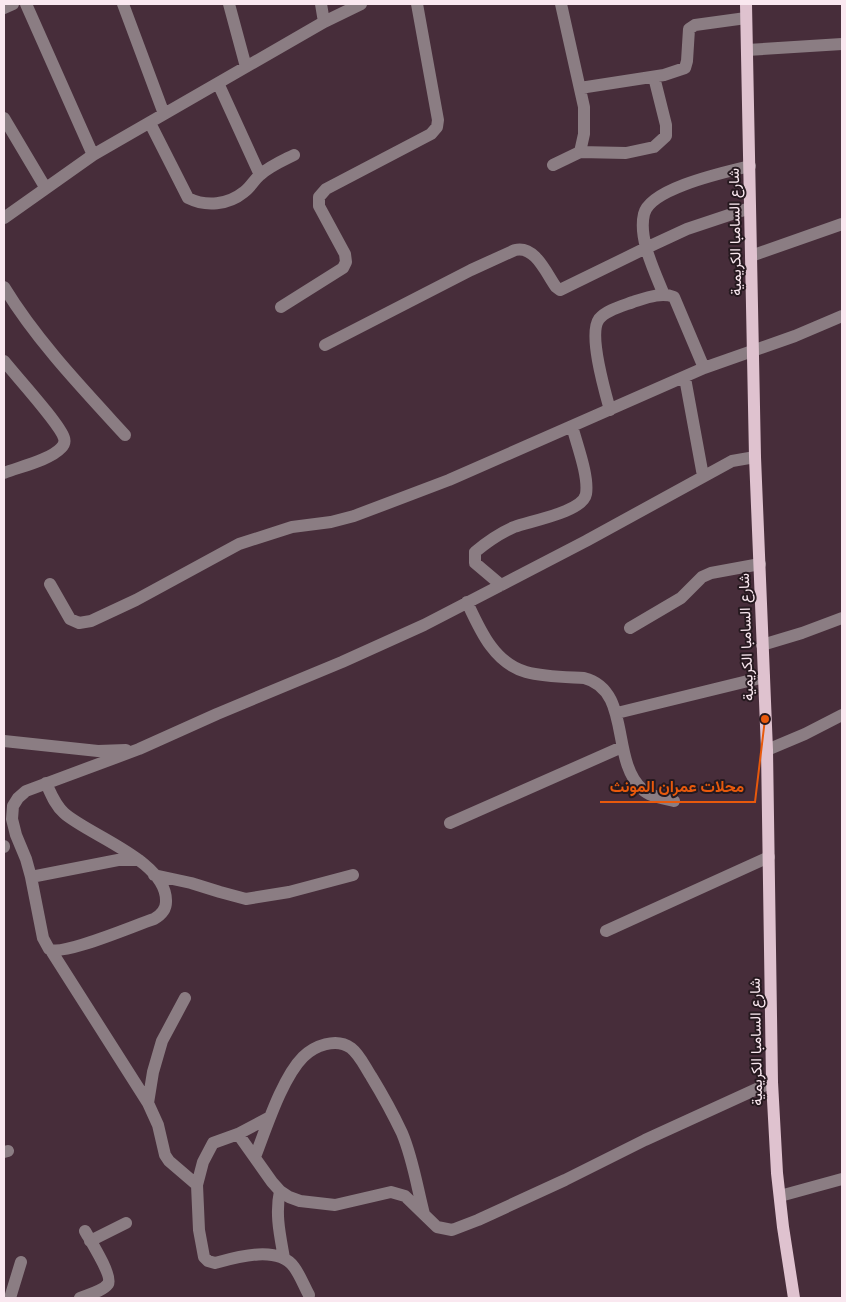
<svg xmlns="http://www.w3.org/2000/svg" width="846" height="1302" viewBox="0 0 846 1302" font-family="Inter,Vazirmatn,sans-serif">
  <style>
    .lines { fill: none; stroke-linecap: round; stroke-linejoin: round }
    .minor { stroke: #8b7d83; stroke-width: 12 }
    .major { stroke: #dfc2cf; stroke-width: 12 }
    .labels { text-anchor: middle; stroke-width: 4; stroke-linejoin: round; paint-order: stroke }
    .street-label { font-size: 15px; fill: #fae8f0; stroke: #26191f }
    .leader { fill: none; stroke: #e8590c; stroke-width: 2 }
    .callout-dot { fill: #e8590c; stroke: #26191f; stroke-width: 2 }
    .callout-label { font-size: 16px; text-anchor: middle; font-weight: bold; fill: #e8590c; stroke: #26191f; stroke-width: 4; stroke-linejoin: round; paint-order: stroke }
  </style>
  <rect width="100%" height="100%" fill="#472d3a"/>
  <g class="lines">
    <path class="minor" d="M26,4l67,151
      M123,4l41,110
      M229,4l17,63
      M321,4l3,18
      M4,8l9,-4
      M747,50l95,-6
      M218,83l42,92
      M580,88l84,-13 21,-7 2,-7 2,-32 6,-4 51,-7
      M4,118l41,69
      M150,123l38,75c18,9 40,7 56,-6 6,-4 10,-12 16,-17 10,-9 22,-14 34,-20
      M580,152l46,1 28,-6 12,-11v-11l-12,-48
      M553,165l27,-13 4,-18v-27l-23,-103
      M4,218l89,-63 231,-133 37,-18
      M751,256l91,-32
      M4,287c33,54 78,101 121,148
      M664,295c-9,-23 -26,-56 -20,-81 6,-26 82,-42 106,-48
      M281,307l62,-39 3,-6 -1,-8 -26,-48v-9l7,-8 105,-55 6,-7 1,-7 -21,-116
      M325,345l146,-75 44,-20c20,-5 31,23 41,37l4,3 86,-42 41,-19 63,-21
      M4,361c11,14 56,63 60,77 1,3 0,7 -3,10 -11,12 -42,19 -57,25
      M685,378l18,98
      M610,410c-5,-18 -22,-76 -11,-91 7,-9 23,-13 34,-17 13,-4 28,-10 41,-5l30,71
      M50,584l20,35 9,4 12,-2 45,-21 103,-56 53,-17 39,-5 23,-6 95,-36 255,-112 91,-32 47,-20
      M501,585l-26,-22v-11c12,-10 25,-19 39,-25 16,-6 69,-15 72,-33 3,-18 -9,-49 -14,-68
      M467,602c13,28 27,61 59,70 18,5 39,5 58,6 48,12 26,82 58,111 8,8 21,9 32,12
      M630,628l51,-30 21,-21 9,-4 49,-9
      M762,645l40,-12 40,-15
      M617,713l147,-36
      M4,741l94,10 28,-1
      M767,750l38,-16 37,-19
      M46,783c5,11 9,22 18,30 24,22 104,48 102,89 0,8 -5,13 -12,17 -19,6 -92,38 -105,30l-6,-11 -12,-61 -5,-18 -10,-24 -4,-16 1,-13 5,-8 8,-7 113,-42 78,-35 125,-52 82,-37 162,-84 146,-80 23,-4
      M450,823l172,-76
      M4,846v1
      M154,875l37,8 29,9 26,7 43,-7 64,-17
      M31,877l87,-17h21
      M606,931l163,-74
      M52,952l96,151 10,22 7,30 4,6 28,24
      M148,1103l5,-31 9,-31 23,-43
      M270,1117l-32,17 -25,9 -10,19 -6,23 2,45 5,27 4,4 7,2c22,-6 63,-18 79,4 6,8 10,19 15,28
      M238,1134l34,48 8,9 9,6 11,4 35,4 56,-13 14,4 32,31 15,3 26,-10 87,-40 80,-40 127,-58
      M4,1152l4,-1
      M255,1157c11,-28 27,-79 48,-100 11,-11 33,-20 48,-9 9,7 14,19 20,28 11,18 22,38 31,57 11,26 15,54 22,81
      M280,1191c-5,23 0,44 4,67
      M780,1196l62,-17
      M90,1241l36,-18
      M10,1298l11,-36
      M80,1298c7,-3 23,-7 28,-14 5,-8 -18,-44 -23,-53"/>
    <path class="major" d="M746,4l9,453 12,293 5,332 5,91 6,54 11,71"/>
  </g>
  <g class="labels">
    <g class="street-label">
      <text transform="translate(735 232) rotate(-91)" y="5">شارع السامبا الكريمية</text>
      <text transform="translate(746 637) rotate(-92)" y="5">شارع السامبا الكريمية</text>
      <text transform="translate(756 1042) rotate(-91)" y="5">شارع السامبا الكريمية</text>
    </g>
  </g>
  <path class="leader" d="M765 719L755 802H600"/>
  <circle class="callout-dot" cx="765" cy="719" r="5"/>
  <g class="callout-label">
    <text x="677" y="792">محلات عمران المونث</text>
  </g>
  <rect width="846" height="1302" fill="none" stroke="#fae8f0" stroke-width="10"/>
</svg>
